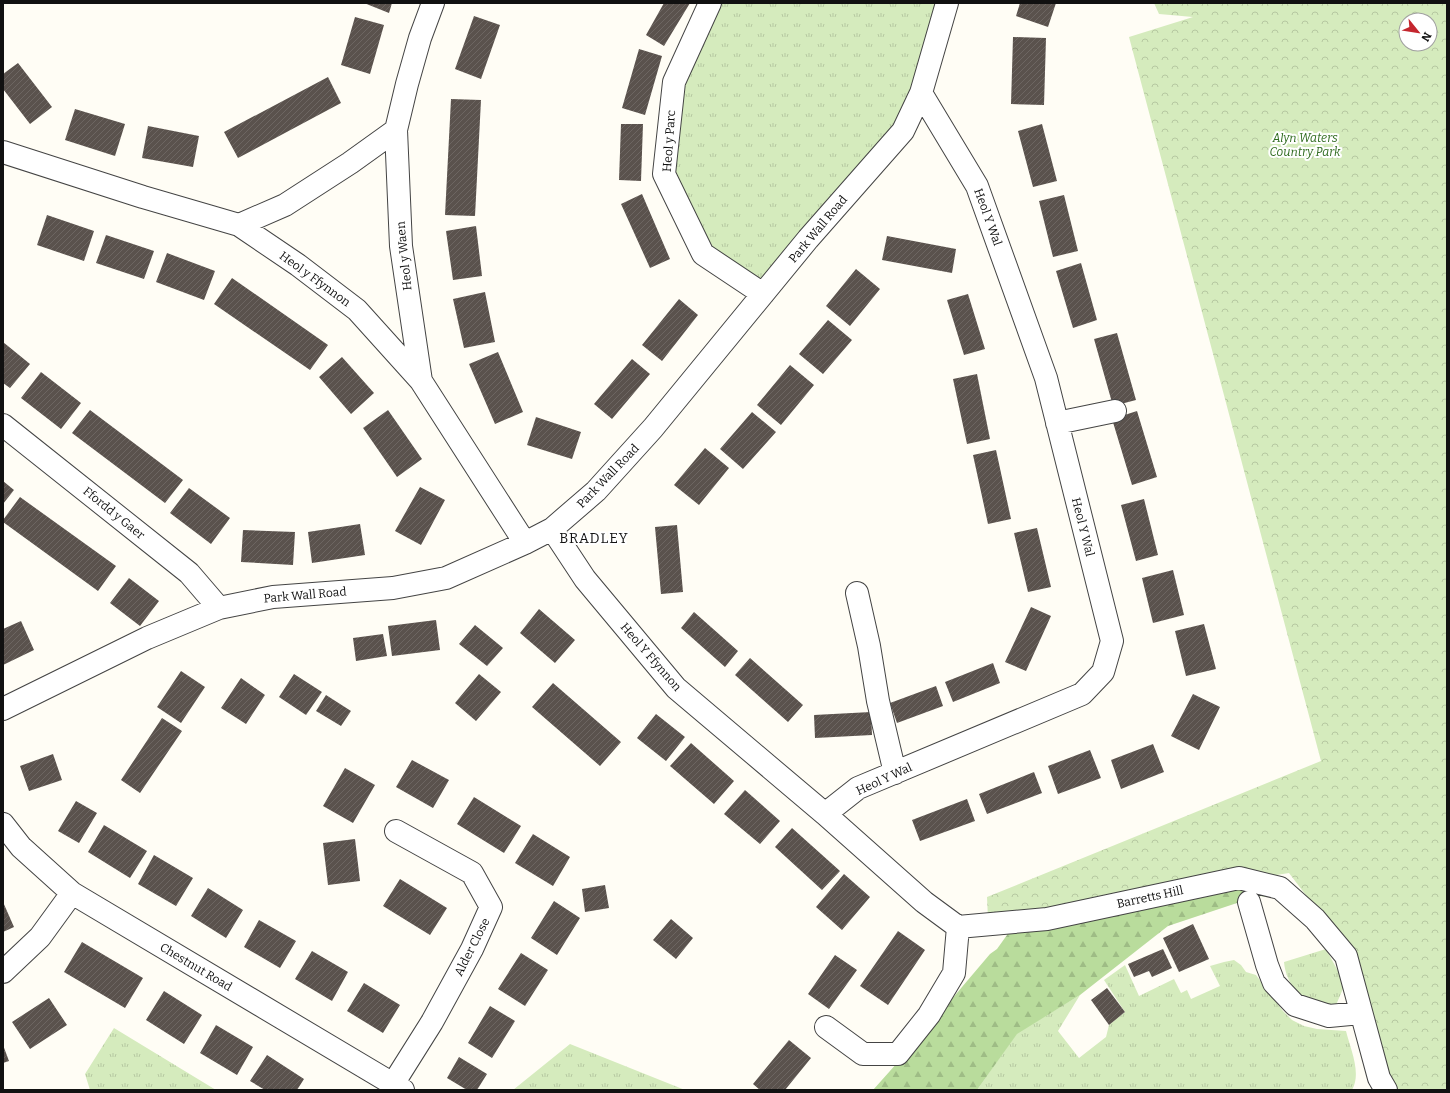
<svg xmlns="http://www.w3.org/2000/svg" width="1450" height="1093" viewBox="0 0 1450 1093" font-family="Bitter,serif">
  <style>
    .grass { fill: url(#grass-tufts) }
    .forest { fill: url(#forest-firs) }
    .park { fill: url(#park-crowns); fill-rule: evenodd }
    .building { fill: url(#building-hatch) }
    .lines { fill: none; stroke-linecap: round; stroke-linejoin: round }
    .minor-casing { stroke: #444; stroke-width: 24 }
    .minor { stroke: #fff; stroke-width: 22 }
    .labels { text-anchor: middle; stroke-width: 4; stroke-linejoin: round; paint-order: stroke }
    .park-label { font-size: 12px; font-style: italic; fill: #2f6b1f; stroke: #fff }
    .street-label { font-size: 12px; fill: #111; stroke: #fff }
    .quarter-label { font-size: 14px; letter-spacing: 1px; fill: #111; stroke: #fff }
  </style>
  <defs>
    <pattern id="grass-tufts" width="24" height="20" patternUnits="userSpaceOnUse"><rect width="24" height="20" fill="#d5ebbd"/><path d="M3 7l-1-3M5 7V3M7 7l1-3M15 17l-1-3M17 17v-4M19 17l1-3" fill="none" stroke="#b6c8a1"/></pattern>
    <pattern id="forest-firs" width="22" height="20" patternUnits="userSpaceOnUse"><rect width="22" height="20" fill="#b9dc9c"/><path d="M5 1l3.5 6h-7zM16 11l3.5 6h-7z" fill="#9ebc85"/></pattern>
    <pattern id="park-crowns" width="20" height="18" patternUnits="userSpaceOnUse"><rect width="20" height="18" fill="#d5ebbd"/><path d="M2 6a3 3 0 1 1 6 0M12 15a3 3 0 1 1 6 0" fill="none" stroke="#b6c8a1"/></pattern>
    <pattern id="building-hatch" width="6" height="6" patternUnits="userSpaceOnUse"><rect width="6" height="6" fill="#5a524d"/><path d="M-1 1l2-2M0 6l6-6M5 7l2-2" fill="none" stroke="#6d6662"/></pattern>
  </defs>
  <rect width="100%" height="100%" fill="#fffdf5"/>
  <path class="grass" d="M710,3h237l-26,90 -158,201 -60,-40 -39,-80 10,-92z
    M1326,949l19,35 -9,21 -27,1c-13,-15 -23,-24 -25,-44z
    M1234,960l7,5 5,7 10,3 27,36 9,9 12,6 13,3 29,2c4,17 16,42 6,59h-375l40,-57 63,-38 -22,36 21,27 27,-21 3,-12 16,-13 -21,-32 21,-15 14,31 35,-17 7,14 6,-3 4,9 29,-13 -10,-20 14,-4z
    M114,1028l102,62h-126l-5,-16z
    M570,1044l115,46h-172z"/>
  <path class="forest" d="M1238,885l36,12 -16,-1 -90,30 -88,69 -63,39 -40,56h-104l33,-37 84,-99 7,-5 15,-21z"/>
  <path class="park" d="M1154,3h293v1087h-60l-37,-137 -61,-80 -301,46 -1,-22 334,-136 -192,-724 64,-20 -34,-3zM1406,20h24v24h-24z"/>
  <path class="building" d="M364,3h28l-3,10z
    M664,3h26l-26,43 -18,-11z
    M1020,3h36l-8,24 -32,-11z
    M474,16l26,9 -19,54 -26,-10z
    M355,17l29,8 -14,49 -29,-9z
    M1013,37l33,1 -2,67 -33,-1z
    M639,49l23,7 -17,59 -23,-7z
    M18,63l34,44 -22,17 -27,-35v-15z
    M328,77l13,26 -103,55 -14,-26z
    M451,99l30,1 -6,116 -30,-1z
    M75,109l50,15 -10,32 -50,-16z
    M621,124h22l-2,57 -22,-1z
    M1042,124l15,57 -24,6 -15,-56z
    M148,126l51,10 -6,31 -51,-9z
    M642,194l28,65 -20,9 -29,-64z
    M1064,195l14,56 -25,6 -14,-56z
    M47,215l47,16 -10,30 -47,-16z
    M476,226l6,50 -29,4 -7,-49z
    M106,235l48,16 -10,28 -48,-16z
    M887,236l69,13 -4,24 -70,-13z
    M167,253l48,18 -11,29 -48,-18z
    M1081,263l16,57 -24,8 -17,-57z
    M856,269l24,20 -30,37 -24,-20z
    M232,278l96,67 -18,25 -96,-66z
    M485,292l10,50 -31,6 -11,-49z
    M968,294l17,55 -21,6 -17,-55z
    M679,299l19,16 -36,46 -20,-16z
    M828,320l24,20 -29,34 -24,-20z
    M1117,333l19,67 -23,6 -19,-67z
    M3,342l27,22 -20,24 -7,-5z
    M498,352l25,60 -28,12 -26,-60z
    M342,357l32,36 -23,21 -32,-37z
    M632,359l18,15 -38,45 -18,-15z
    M790,365l24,20 -33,40 -24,-20z
    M41,372l40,31 -20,26 -40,-31z
    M977,374l13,65 -23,5 -14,-65z
    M90,410l93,70 -18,23 -93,-70z
    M388,410l34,49 -25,18 -34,-49z
    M1137,411l20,66 -25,8 -20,-66z
    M752,412l24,20 -33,37 -23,-20z
    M536,417l45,15 -9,27 -45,-14z
    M705,448l24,20 -30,37 -25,-20z
    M996,450l15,69 -23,5 -15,-69z
    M3,481l11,9 -11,14z
    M420,487l25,13 -24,45 -26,-14z
    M189,488l41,30 -19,26 -41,-31z
    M20,497l96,69 -18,25 -95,-69v-2z
    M1144,499l14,56 -22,6 -15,-56z
    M360,524l5,31 -53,8 -4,-31z
    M677,525l6,67 -22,2 -6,-67z
    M1037,528l14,59 -23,5 -14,-59z
    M243,530l52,2 -2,33 -52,-3z
    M1173,570l11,45 -31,8 -11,-45z
    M129,578l30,23 -19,25 -30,-23z
    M1031,607l20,9 -25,55 -21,-9z
    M539,609l36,31 -20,23 -35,-30z
    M694,612l44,39 -13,16 -44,-39z
    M436,620l4,30 -48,6 -4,-30z
    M21,621l13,29 -31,15v-36z
    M1204,624l12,45 -30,7 -11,-45z
    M475,625l28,23 -16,18 -28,-22z
    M383,634l4,22 -31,5 -3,-23z
    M750,658l53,47 -15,17 -53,-47z
    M993,663l7,20 -47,19 -8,-20z
    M181,671l24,16 -24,36 -24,-16z
    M294,674l28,18 -16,23 -27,-18z
    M479,674l22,18 -25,29 -21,-18z
    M241,678l24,17 -19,29 -25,-16z
    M553,683l68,59 -21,24 -68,-59z
    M936,686l7,20 -46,17 -7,-20z
    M1193,694l27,13 -21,43 -28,-14z
    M326,695l25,16 -10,15 -25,-15z
    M871,712l1,23 -57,3 -1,-23z
    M656,714l29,23 -19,24 -29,-23z
    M162,718l20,13 -42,62 -19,-13z
    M691,743l43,38 -20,23 -44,-38z
    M1153,744l11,28 -43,17 -10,-29z
    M1090,750l11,28 -43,16 -10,-28z
    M53,754l9,26 -33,11 -9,-25z
    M412,760l37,20 -16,28 -37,-21z
    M345,768l30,17 -22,38 -30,-17z
    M1034,772l8,21 -55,21 -8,-20z
    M745,790l35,31 -20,23 -36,-30z
    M474,797l47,29 -17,27 -47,-29z
    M967,799l8,22 -55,20 -8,-21z
    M76,801l21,12 -18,30 -21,-12z
    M104,825l43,26 -17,27 -42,-26z
    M792,828l48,43 -18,19 -47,-43z
    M533,834l37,23 -17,29 -38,-23z
    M355,839l5,42 -32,4 -5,-42z
    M154,855l39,23 -17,28 -38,-22z
    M844,874l26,23 -28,33 -26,-23z
    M400,879l47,29 -17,27 -47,-29z
    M605,885l4,23 -24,4 -3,-23z
    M208,888l35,22 -17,28 -35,-22z
    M554,901l26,17 -23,37 -26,-17z
    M3,902l11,25 -11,5z
    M671,919l22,19 -17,21 -23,-19z
    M259,920l37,21 -16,27 -36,-21z
    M1193,924l16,35 -30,13 -16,-34z
    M898,931l27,19 -37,55 -28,-19z
    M82,942l61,36 -18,30 -61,-36z
    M1163,949l9,19 -20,9 -3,-6 -15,6 -6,-13z
    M312,951l36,21 -16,29 -37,-22z
    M521,953l27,17 -23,36 -27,-17z
    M835,955l22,15 -28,39 -21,-15z
    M364,983l36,22 -17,28 -36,-22z
    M1107,988l18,24 -16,13 -18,-25z
    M164,991l38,24 -18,29 -38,-24z
    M49,998l18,27 -37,24 -18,-27z
    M490,1006l25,15 -23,37 -24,-15z
    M216,1025l37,22 -16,28 -37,-22z
    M789,1040l22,18 -26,32h-25l-7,-6z
    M3,1045l6,16 -6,2z
    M267,1055l37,24 -7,11h-32l-15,-9z
    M459,1057l28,17 -10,16h-10l-20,-12z"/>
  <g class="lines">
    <defs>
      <path id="minor" d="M710,3l-36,79 -10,92 39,80 60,40
        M3,152l140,45 96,28 59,40 59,45 64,71 104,162
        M239,225l46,-20 65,-42 46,-33
        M421,381l-20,-135 -5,-116 11,-46 13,-46 13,-35
        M1057,423l58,-12
        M3,425l186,148 30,35
        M552,529l33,50 91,109 149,126 99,88 34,25 89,-8 192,-41 41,10 35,31 31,37 33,122 7,12
        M857,593l12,53 9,55 17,72
        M3,709l144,-71 72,-30 54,-11 120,-9 53,-10 79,-35 27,-14 44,-38 57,-63 155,-189 95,-108 18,-38 26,-90
        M825,814l33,-26 224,-94 21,-22 9,-31 -66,-263 -69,-192 -56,-93
        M3,824l18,23 51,46 331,197
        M1249,902l18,63 7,18 21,22 34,11 32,-3
        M3,972l37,-35 32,-44
        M826,1027l37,27h35l31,-39 25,-42 4,-46
        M393,1084l39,-62 40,-73 19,-42 -19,-34 -76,-42"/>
    </defs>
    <use href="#minor" class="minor-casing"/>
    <use href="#minor" class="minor"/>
  </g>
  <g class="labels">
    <g class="park-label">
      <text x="1305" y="142">Alyn Waters<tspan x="1305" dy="14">Country Park</tspan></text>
    </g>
    <g class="street-label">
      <text transform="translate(669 141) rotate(-86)" y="4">Heol y Parc</text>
      <text transform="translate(988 217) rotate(70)" y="4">Heol Y Wal</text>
      <text transform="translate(818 229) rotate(-50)" y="4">Park Wall Road</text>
      <text transform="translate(404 256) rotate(-96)" y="4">Heol y Waen</text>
      <text transform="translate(315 279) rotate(36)" y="4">Heol y Ffynnon</text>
      <text transform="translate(608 476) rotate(-46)" y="4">Park Wall Road</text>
      <text transform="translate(114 513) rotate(39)" y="4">Ffordd y Gaer</text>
      <text transform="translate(1083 527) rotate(76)" y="4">Heol Y Wal</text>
      <text transform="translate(305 595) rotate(-5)" y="4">Park Wall Road</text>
      <text transform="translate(651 657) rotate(49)" y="4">Heol Y Ffynnon</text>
      <text transform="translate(884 779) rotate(-25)" y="4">Heol Y Wal</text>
      <text transform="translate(1150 897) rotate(-12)" y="4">Barretts Hill</text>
      <text transform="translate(472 947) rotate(-63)" y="4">Alder Close</text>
      <text transform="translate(196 967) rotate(31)" y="4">Chestnut Road</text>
    </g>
    <g class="quarter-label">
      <text x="594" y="543">BRADLEY</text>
    </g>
  </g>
  <rect width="1450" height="1093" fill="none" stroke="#111111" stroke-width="8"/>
  <g transform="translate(1418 32) rotate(120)"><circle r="19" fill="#ffffff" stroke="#a0a0a0"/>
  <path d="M0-3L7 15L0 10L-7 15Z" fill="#c4262e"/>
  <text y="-6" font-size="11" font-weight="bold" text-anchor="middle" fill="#111111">N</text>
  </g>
</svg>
